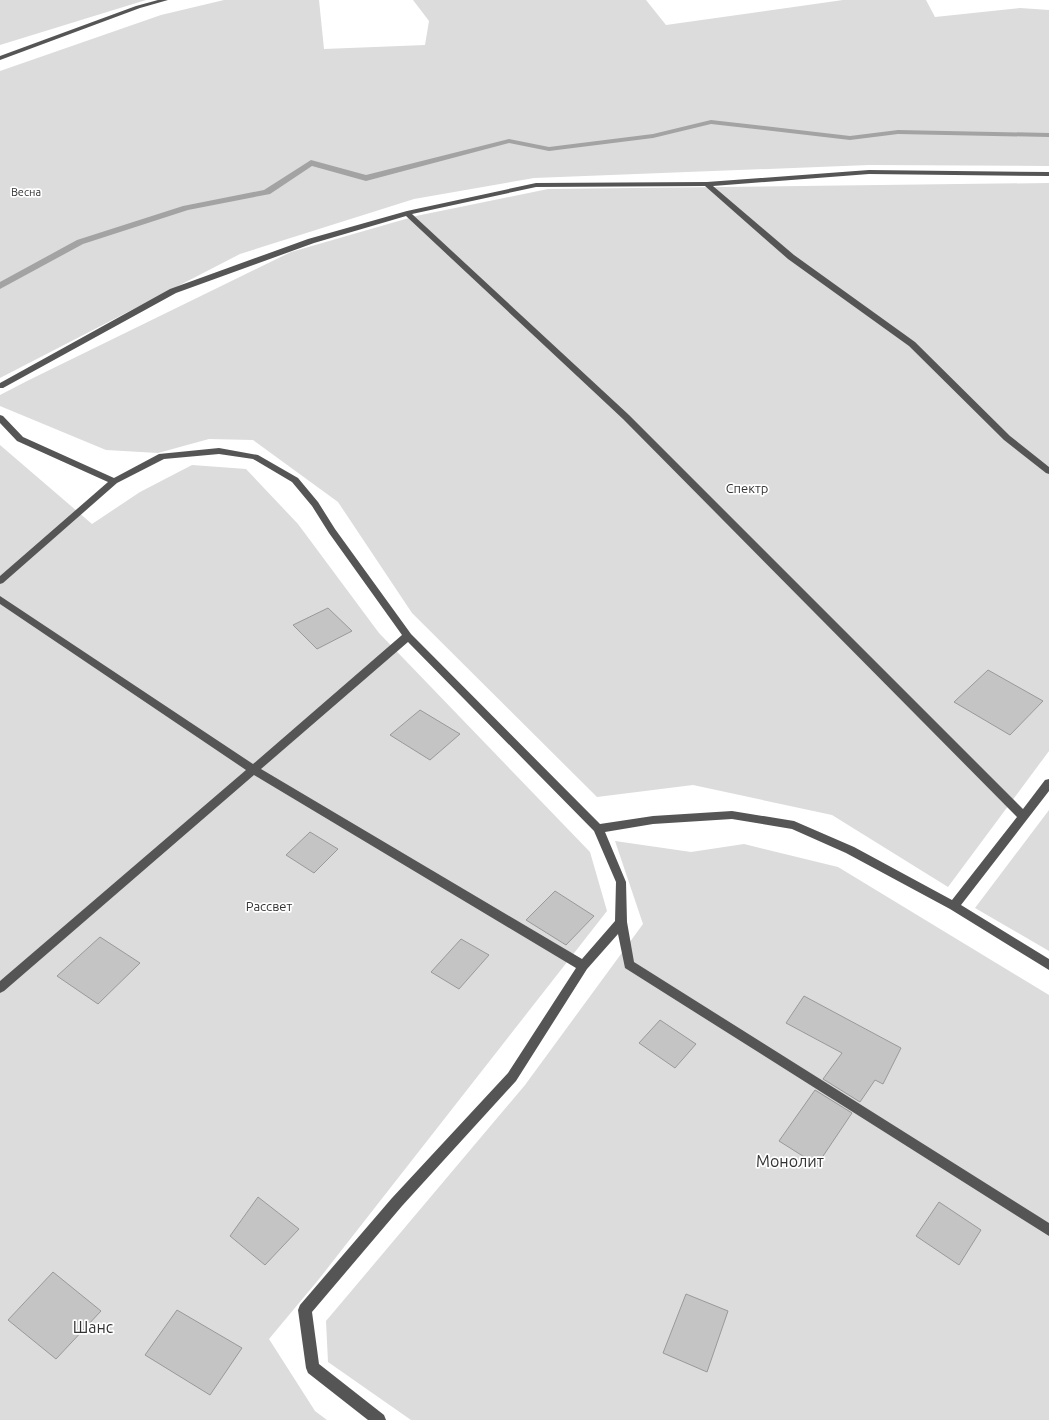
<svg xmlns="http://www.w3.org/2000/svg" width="1049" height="1420" viewBox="0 0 1049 1420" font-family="Ubuntu,sans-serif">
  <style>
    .green { fill: #dcdcdc }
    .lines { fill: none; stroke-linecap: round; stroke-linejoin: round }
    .stream { fill: #a3a3a3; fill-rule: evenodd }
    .building { fill: #c4c4c4; stroke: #999 }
    .minor { fill: #555; fill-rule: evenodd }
    .labels { text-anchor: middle; stroke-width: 3.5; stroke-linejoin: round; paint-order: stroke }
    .far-park-label { font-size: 11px; fill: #333; stroke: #fff }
    .park-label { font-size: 13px; fill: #333; stroke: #fff }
    .near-park-label { font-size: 16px; fill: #333; stroke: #fff }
  </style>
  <rect width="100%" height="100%" fill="#fff"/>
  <path class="green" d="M0,0h146l-146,45z
    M224,0h95l5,49 101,-4 4,-24 -16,-21h233l20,25 177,-25h83l9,17 85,-9 29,2v156l-180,-1 -335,13 -120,21 -174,55 -240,124v-307l161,-56z
    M1049,183v568l-101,136 -116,-72 -139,-30 -96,12 -185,-184 -74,-111 -85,-62 -44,-1 -51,14 -52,-3 -106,-44v-11l29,-15 262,-128 125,-36 132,-27z
    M0,445l92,79 48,-32 52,-27 54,4 52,55 81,109 211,219 17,59 -288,368 -50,60 46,72 12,9h-327z
    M1049,810v141l-74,-43z
    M615,841l76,11 53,-8 94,23 211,128v425h-638l-83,-58 -2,-41 199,-236 118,-161z"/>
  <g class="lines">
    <path class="stream" d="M711,120l139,16 48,-6 151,3v4l-151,-3 -48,6 -139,-16 -58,14 -104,13 -40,-8 -143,38 -54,-15 -42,28 -82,16 -105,34 -83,45v-7l77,-42 106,-34 81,-16 47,-30 55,15 143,-36 40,8 104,-13z"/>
  </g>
  <path class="building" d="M328,608l24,23 -35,18 -24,-24z
    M988,670l55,31 -33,34 -56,-33z
    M420,710l40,24 -30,26 -40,-25z
    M310,832l28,17 -24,24 -28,-18z
    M555,891l39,25 -28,29 -40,-25z
    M100,937l40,26 -42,41 -41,-28z
    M461,939l28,16 -30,34 -28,-17z
    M804,996l97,52 -18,36 -8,-4 -15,22 -37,-23 19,-26 -56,-30z
    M660,1020l36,24 -21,24 -36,-25z
    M815,1090l37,23 -35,52 -38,-24z
    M258,1197l41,32 -34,36 -35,-29z
    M939,1202l42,28 -22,35 -43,-29z
    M53,1272l48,39 -45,48 -48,-39z
    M686,1294l42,17 -21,61 -44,-19z
    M177,1310l65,38 -32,47 -65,-40z"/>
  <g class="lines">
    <path class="minor" d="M158,0h10l-28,8 -140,52v-4l136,-50z
      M869,170l180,2v4l-180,-2 -156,12 81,69 121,87 95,94 39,31v7l-3,-1 -42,-33 -95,-94 -121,-87 -83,-73 -169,1 -124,27 217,201 394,394 22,-29 4,-1v12l-88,114 88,54v11l-99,-61 -104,-56 -54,-24 -60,-10 -79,5 -48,8 21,50 1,40 7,40 415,261v13l-424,-268 -7,-34 -31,35 -71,112 -114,125 -90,106 7,52 65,51 2,5h-18l-60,-47 -2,-5 -8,-58 2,-5 92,-107 116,-125 68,-105 -322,-193 -250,216 -4,2v-12l246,-211 -246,-166v-8l253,168 149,-129 -73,-102 -17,-27 -20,-24 -39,-23 -34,-5 -55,5 -47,24 -114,100 -3,1v-8l108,-94 -91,-41 -17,-18v-8l3,1 20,21 91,41 45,-24 60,-6 39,7 40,23 20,24 17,27 76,105 189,190 53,-8 79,-5 62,10 60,26 98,53 65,-83 -394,-398 -217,-203 -92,27 -138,50 -173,95h-3v-5l170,-94 138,-50 99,-28 129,-28 171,-1zM408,642l186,189 22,51 -1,39 -33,38 -321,-190z"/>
  </g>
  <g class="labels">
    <g class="far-park-label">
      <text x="26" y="196">Весна</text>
    </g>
    <g class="park-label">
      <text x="747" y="493">Спектр</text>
      <text x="269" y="911">Рассвет</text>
    </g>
    <g class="near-park-label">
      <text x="790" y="1167">Монолит</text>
      <text x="93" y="1333">Шанс</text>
    </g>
  </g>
</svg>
